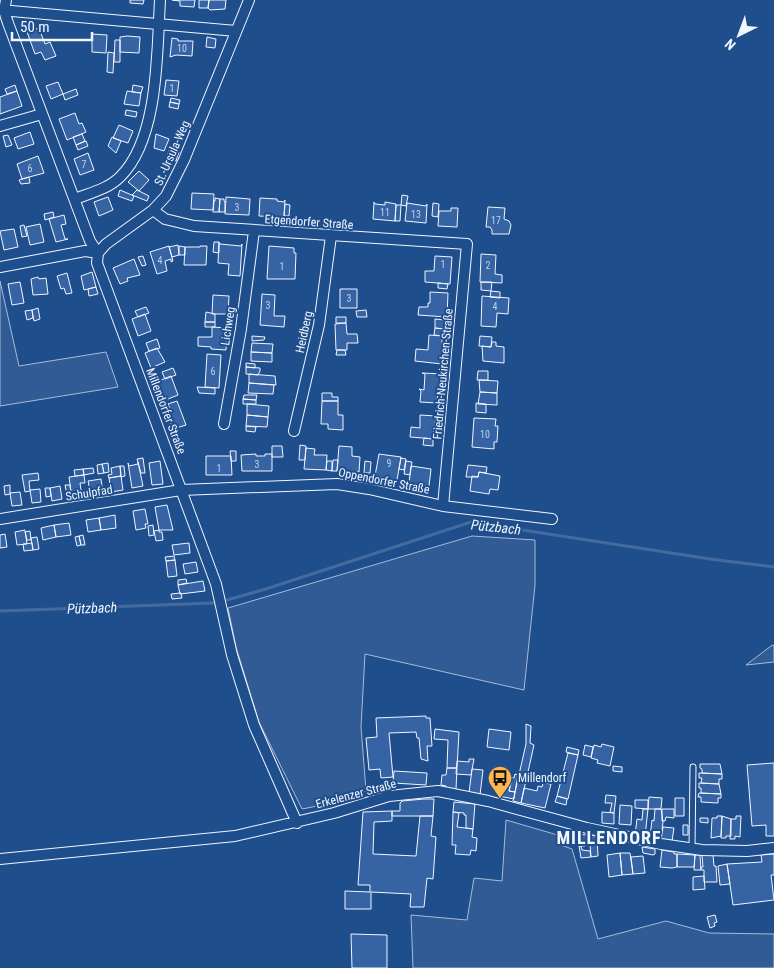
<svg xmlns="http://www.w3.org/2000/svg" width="774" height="968" viewBox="0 0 774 968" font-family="'Roboto Condensed',sans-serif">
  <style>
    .built { fill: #305b95; stroke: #a8bbd7 }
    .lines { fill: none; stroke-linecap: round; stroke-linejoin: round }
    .stream { stroke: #446ba0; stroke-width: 3 }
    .building { fill: #3563a3; stroke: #f2f6ff }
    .service-casing { stroke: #f2f6ff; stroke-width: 7 }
    .minor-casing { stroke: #f2f6ff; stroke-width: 12 }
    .service { stroke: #1f4e8c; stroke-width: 5 }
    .minor { stroke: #1f4e8c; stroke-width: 10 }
    .labels { text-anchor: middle; stroke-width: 4; stroke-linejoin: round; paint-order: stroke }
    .number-label { font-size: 10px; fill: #c3d1e8 }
    .street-label { font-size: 12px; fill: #f2f6ff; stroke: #1f4e8c }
    .poi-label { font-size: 12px; fill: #f2f6ff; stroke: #1f4e8c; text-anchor: start }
    .water-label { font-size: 14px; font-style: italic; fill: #f2f6ff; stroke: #1f4e8c }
    .district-label { font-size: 18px; font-weight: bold; letter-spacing: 1px; fill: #f2f6ff; stroke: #1f4e8c }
  </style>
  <rect width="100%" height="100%" fill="#1f4e8c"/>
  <path class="built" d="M0,281l19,85 87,-14 12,35 -118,19z
    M472,536l63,4v45l-11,105 -159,-36 -4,73 5,64 -33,12 -31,6 -43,-87 -23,-75 -8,-39z
    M774,645v17l-28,3 25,-19z
    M506,820l55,16v9l11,4 26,90 68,-18 43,12 65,1v34h-361l-2,-53 56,5 7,-42 28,3z"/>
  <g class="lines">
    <path class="stream" d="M227,600l39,-11 205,-67 239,37 64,8
      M0,611l213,-8"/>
  </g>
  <path class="building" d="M130,0h14l-1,4 -13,-1z
    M172,0h23l-1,7 -14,-1v-5z
    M199,0h10l-1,8h-9z
    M209,0h17l-1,9 -15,1 -2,-2z
    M39,28l6,16 5,-2 6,14 -11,4 -4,-8 -6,2 -8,-22z
    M92,34l15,1 -1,18 -14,-1z
    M127,36l13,1 -1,16 -19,-1v-15z
    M207,37l9,2 -1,9 -9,-1z
    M172,38l6,1v2h15l-1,15 -16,-1 -6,2z
    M115,40h5v22h-6z
    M108,52l6,1 -1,20 -6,-1z
    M166,80l13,1 -2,15 -13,-1z
    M58,82l5,12 -12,5 -5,-13z
    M15,85l2,6 -10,3 -2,-5z
    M133,85l10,2 -2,6 -9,-1z
    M76,89l2,6 -13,5 -2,-6z
    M17,91l5,15 -22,8v-17z
    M127,91l14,2 -2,13 -15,-2z
    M171,98l9,2 -1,4 -9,-2z
    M170,102l9,2 -1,5 -9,-2z
    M126,110l11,2 -1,5 -11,-2z
    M75,113l4,11 3,-1 4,9 -19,8 -8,-21z
    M119,125l14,6 -5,12 -15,-5z
    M30,132l4,12 -16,5 -4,-11z
    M82,134l3,7 -9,4 -3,-8z
    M156,134l13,5 -5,12 -10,-3z
    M8,135l4,10 -6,2 -3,-11z
    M112,137l9,4 -5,12 -8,-7z
    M86,141l2,5 -10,4 -2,-5z
    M170,148l9,4 -3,9 -10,-3z
    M88,153l6,17 -14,5 -6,-16z
    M38,156l6,17 -22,6 -5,-15z
    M139,171l10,9 -10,11 -11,-9z
    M29,177l1,6 -9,1 -2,-4z
    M120,190l14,6 -2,5 -14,-5z
    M137,190l12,6 -2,5 -15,-6z
    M192,193l22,1 -1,16 -22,-1z
    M402,195l6,1 -2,10 -5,-1z
    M108,197l5,13 -14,6 -5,-14z
    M226,197l24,2 -1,16 -24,-1z
    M215,198l5,1 -1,13h-6l1,-11h1z
    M260,198l17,1v2l7,1 1,-2 -1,17 -25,-1z
    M220,199h4v2l1,1v10h-6z
    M374,202l1,2 10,1v-3l11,2 -1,17 -22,-2z
    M407,203l19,3 1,-2 -1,19 -21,-2z
    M433,203l6,1 -1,13 -6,-1z
    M285,204l5,1 -1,11h-5z
    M396,205h5l-1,16h-5z
    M488,207l17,1 -1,11 5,2 2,4 -2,9h-17v-4l-2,-3h-4z
    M451,208h7l-1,19 -19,-1 1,-15h12z
    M53,212l1,5 -9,3 -1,-6z
    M64,215l2,9 -5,1 4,14h3l-12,3 -7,-23z
    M40,224l4,18 -14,3 -4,-18z
    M24,225l3,11 -5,1 -2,-11z
    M14,229l4,18 -14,3 -4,-19z
    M214,242h5v11l-6,-1z
    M219,242l1,2 21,2 1,-2 -2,32 -12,-1 1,-11 -11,-1z
    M178,245l1,10 -7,2 -3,-10z
    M169,246l4,15 -2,1v-3l-6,2 2,10 -10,3 -7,-22z
    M179,246l6,1v8h-6z
    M200,246h7l-1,19h-22l1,-18h15z
    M269,246l25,2v5h2l-1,26h-28z
    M481,254l15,1 -1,19 7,1v8l-22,-1z
    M143,256l3,9 -4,1 -4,-9z
    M435,256l17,1 -2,27 -25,-2v-11h9z
    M134,259l6,16 -13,3 1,3 -8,3 -7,-16z
    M92,272l4,15 -12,3 -3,-14z
    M67,273l5,20 -6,1 -2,-6 -3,1 -4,-13z
    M38,277l1,2 7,-1 2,16 -15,1 -2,-16z
    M20,282l4,21 -12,2 -4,-21z
    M481,282h11l-1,9 -10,-1z
    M438,283l10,1 -1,5 -9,-1z
    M96,287l2,7 -9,2 -1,-7z
    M340,289h17v19h-17z
    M491,291l9,1v6l-10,-1z
    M430,292l18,1 -1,24 -29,-2 1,-8h9v-4h2z
    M262,294l13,1 -1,21h11l-1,11 -24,-2z
    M213,295l16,1 -1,18h-16z
    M482,296l27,2 -1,16 -11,-1 -1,14 -15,-1z
    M146,307l3,6 -11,4 -3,-6z
    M38,308l2,11 -6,2 -2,-11z
    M32,310l1,8 -6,2 -2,-9z
    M366,310l1,7h-10l-1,-6z
    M206,312l9,2v8h-10z
    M145,314l6,17 -13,5 -6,-17z
    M336,317h10v6h-10z
    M435,319l10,1 -1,9 -9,-1z
    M205,322h10v5h-10z
    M346,323l1,11h10l1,9h-11v7h-11l-1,-26z
    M212,327l15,1 -1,22 -15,-1v-2l-13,-1v-9h14z
    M435,328l9,1v7l-10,-1z
    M429,335l13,1v28l-27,-3 1,-12 12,1z
    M252,336l13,1 -1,3 -12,1z
    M480,336l12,1 -1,10 -12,-1z
    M157,339l3,9 -11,3 -3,-8z
    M492,342h4v4l8,1v16l-21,-2 -1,-15 9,1z
    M252,343l21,1 -1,9 -21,-1z
    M157,348l8,14 -14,6 -6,-15z
    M337,350h8l1,5h-10z
    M251,352l21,1v9l-21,-1z
    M207,354l14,1 -2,33 -14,-1z
    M246,363l9,1v4l-9,-1z
    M246,367l14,1v3l-2,4 -12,-1z
    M173,368l3,7 -11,4 -3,-7z
    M478,371h10v9h-11z
    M422,373l21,1 -1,17h-4l-1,12 -17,-1 1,-11 -2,-2 5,1 1,-16z
    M249,374l26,2 1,9 -27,-2z
    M171,376l7,19 -15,6 -7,-19z
    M479,380l19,1 -1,12 -17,-1z
    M249,383l25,2 -1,9 -25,-1z
    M197,387l18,1v6l-16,-1z
    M480,392l17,1v12l-19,-1z
    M322,393h10v4h6v4h-16z
    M244,395h13l-1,5 -13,-1z
    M243,399l13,1v4h-13z
    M177,401l9,24 -13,4 -6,-15 4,-2 -3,-8z
    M322,401h16v14h5v15l-15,-1v-5h-7z
    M476,403l10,1v9l-10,-1z
    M247,404l22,2 -1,11 -21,-2z
    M247,415l21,2 -1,10 -21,-1z
    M420,415l16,1 -3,22 2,1 -25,-2 1,-10 9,1z
    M474,418l22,1 -1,7h3l-1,16h-3v7l-22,-2z
    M246,426l10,1 -1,5 -9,-1z
    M424,438l9,1v7l-10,-1z
    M300,445l6,1 -1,14h-6z
    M272,446h10l1,11h-11z
    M339,446l13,1v9l8,1 -1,15 -22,-1z
    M306,448l9,1 -1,6h13l-1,15 -22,-1z
    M230,451h6v10h-5z
    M256,454v2h9v-2h7v17h-30l-1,-16z
    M379,454l22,3 -4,23 -22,-4z
    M206,456h25l1,19h-26z
    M143,458l2,15h-4l-4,-14z
    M401,458l5,1 -2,11 -5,-1z
    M333,460h5l-1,11h-5z
    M160,461l3,23 -11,1 -3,-22z
    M327,461h5v10l-6,-1z
    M365,461l6,1 -1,11h-6z
    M406,461l6,1 -2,13 -6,-1z
    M138,462l5,24 -11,2 -4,-25 1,3 9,-2z
    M108,463l1,9 -5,1 -2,-9z
    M102,464l2,9 -6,1 -1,-9z
    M468,465l19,2 -1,6 -7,-1 -1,5h-12z
    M120,466h4l1,10 -4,1z
    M120,466l1,10 -12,2 -1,-3 4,-1 -1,-6z
    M411,466l20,3 -2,17 -20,-3z
    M93,468l1,5 -10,2 -1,-6z
    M83,469l1,6 -9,1 -1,-6z
    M479,472l21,4 -2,14 -8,-1 -1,5 -19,-3 2,-15 6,1z
    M38,473l1,7 -10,1 1,10 -5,1 -3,-17z
    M84,475l1,8h-5l2,14 -10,1 -3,-21z
    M121,476l2,14 -12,2 -2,-14z
    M101,479l2,15 -12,2 -3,-15z
    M10,485v9l-5,1 -1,-9z
    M65,485h5l1,9 -4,1z
    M60,486l2,13 -10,2 -2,-13z
    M45,488h5l1,8 -5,1z
    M40,489l1,13 -9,1 -2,-13z
    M20,492l2,13 -10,1 -2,-13z
    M167,505l6,25h-14l-4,-23z
    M145,509l3,15h-3l1,4 -10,2 -3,-19z
    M115,515l1,13 -15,2 -2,-12z
    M99,518l2,12 -13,2 -2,-12z
    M69,523l2,12 -15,2 -2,-12z
    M54,525l2,12 -13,3 -2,-12z
    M153,525l1,10 -5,1 -1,-10z
    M25,530l2,14 -10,1 -2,-13z
    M159,530v2h3l1,8 -7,1 -2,-10z
    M30,531l1,9h-4l-2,-8z
    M5,534l2,13 -7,1v-13z
    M83,535l2,10h-4l-2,-9z
    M79,536l2,9 -4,1 -2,-9z
    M37,537l2,12 -6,1 -2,-12z
    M32,543l1,7 -9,1 -1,-7z
    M189,543l1,10 -16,2 -2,-10z
    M174,556l1,4 -9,1 -1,-4z
    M175,560l2,16 -9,1 -2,-16z
    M196,562l2,10 -13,2 -2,-10z
    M186,579l1,4 -9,2v-5z
    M203,581l2,10 -25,3 -2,-9z
    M180,593h1l1,5 -10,1 -1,-5z
    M426,716v2h4l2,28h-5l1,15 -7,-2 -2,-21h-2l-1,-6 -27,1 4,44 -12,1 -1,-9 -11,1 -3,-32 11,-1 -1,-19z
    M526,724l5,2 -1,17 4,2 -13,58 -8,-2 13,-57z
    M435,729l24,3 -2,36h-10l1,-28 -14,-1z
    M489,729l22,3 -2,18 -22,-3z
    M602,744l12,3 -4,19 -13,-3 1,-3 -7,-2 3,-13 7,2z
    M585,745l8,2 -2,10 -8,-2z
    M567,747l12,3 -1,5 -12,-3z
    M568,753l10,2 -10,44 -11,-3z
    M469,759h5l-3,16 -15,-1 1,-13 12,1z
    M774,763v73h-8v-11l-14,1 -5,-61z
    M700,764h20l2,10 -20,-1v-4l-2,-1z
    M613,766l9,1v5l-9,-1z
    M447,768h10l-1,21h-10v-3l-5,-1 1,-10h4z
    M472,769l11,1 -3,25 -11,-2z
    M394,771l33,2 -1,12 -33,-2z
    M699,773l23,1v5h-3v5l-18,-1 1,-5h-3z
    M515,774l3,1 -3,17 -6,-1 2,-8 -9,-2 1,-6 11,3z
    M543,783l8,1 -6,24 -24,-5 3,-15 13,3 1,-5 4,1z
    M699,783l20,1 2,10 -20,-1v-5h-2z
    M501,784l9,2 -1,5 6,1 -1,7 -15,-3z
    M699,793l22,1v4h-3v5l-17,-1v-5h-3z
    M606,795l10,1 -2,17 -4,-1 2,-9h-7z
    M557,796l10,3 -1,6 -11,-3z
    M649,797l13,1 -1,11h-13z
    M675,798h9v18h-9z
    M424,799h10l-1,17h-41v-5h8v-8l2,-2z
    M635,800h13v9l-13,-1z
    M454,802l21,2 -2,25 -7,-1v-13h-2v-2l-11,-1z
    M620,805l12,1 -1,19 -12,-1z
    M643,809h5l-3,28 -10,-2 2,-16 5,1z
    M655,809h6l2,13 -2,17 -11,-2 2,-17 2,1z
    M662,809h12v9l-8,-1 -1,4h-3z
    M392,811v10l-18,1 -1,32 43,2 4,-40h13l-2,20 5,1 -3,42 -6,-1 -3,29h-14l1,-13 -40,-2v17h-26v-18l25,1v-7h-12l5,-73z
    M453,812l6,1 -2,14 16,2 -1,8 5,1 -1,13 -5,-1 -1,5 -15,-1 1,-9h-4z
    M602,812l12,1v11l-12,-1z
    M717,816h5l-1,20 -10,2 1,-20h5z
    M722,816l9,3v17h-5v2h-5z
    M736,816h5l-1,21 -5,-1v3h-5l1,-20h5z
    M700,818h8v5l-8,-1z
    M683,825h5v10h-5z
    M663,827l11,1 -2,13 -11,-1z
    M569,833l8,1 1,9 -10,-1z
    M577,834l20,2 1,20 -7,1 -1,-13h-5v2h-6z
    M564,835h5v9h-5z
    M579,846h2l1,4 8,1 1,6 -10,1z
    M642,847l13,2v5l-2,1 -10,-2z
    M662,850l12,2v2h3v13l-5,1 -12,-1z
    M620,853l2,22 -13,2 -2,-22z
    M620,853h10l3,21 -11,1z
    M677,854l18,1 -1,12h-17z
    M774,854v21h-3l3,25 -41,5 -6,-41 35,-2 -1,-7z
    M695,855h5l1,15h-7z
    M702,855h11l1,11h2l1,16h-13v-12h-3v-3h2z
    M643,856l2,17 -12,1 -2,-17z
    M727,864l3,20 -10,1 -2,-19z
    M704,876l1,13 -12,1v-13z
    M715,915l2,7 -3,1 1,3 -5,2 -3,-11z
    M351,934l36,1v33h-35z"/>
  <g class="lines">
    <defs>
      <path id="service" d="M692,848l1,-81"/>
      <path id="minor" d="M6,0l-2,11 4,12 82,218 8,12 -1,10 13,35 106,286 16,71 22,70 43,98
        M0,10l236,21
        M0,126l42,-12
        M75,199c15,-6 33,-10 45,-22 39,-38 37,-126 40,-177
        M153,210l12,9 29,7 273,18 -24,262
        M98,253l8,-9 47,-34 13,-14 18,-36 65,-160
        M0,267l85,-16 13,2
        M224,424l17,-95 13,-98
        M294,431l25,-106 12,-89
        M0,519l181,-29 156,-6 32,5 74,17 109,13
        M0,859l235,-23 99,-23 55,-17 49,-5 50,10 99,27 74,16 41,6 45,1 27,-3"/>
    </defs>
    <use href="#service" class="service-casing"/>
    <use href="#minor" class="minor-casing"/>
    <use href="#service" class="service"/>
    <use href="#minor" class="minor"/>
  </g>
  <defs>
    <symbol id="bus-pin" viewBox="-11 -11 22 30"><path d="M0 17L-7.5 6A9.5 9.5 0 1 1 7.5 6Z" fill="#ffb74d" stroke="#1f4e8c"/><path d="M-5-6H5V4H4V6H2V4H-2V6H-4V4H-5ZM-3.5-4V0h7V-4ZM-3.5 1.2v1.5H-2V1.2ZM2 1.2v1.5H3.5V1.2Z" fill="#111"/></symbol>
  </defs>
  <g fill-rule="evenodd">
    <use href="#bus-pin" x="486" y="764" width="28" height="38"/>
  </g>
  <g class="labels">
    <g class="number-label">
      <text x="182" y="52">10</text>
      <text x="172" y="92">1</text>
      <text x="84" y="168">7</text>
      <text x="30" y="172">6</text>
      <text x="237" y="211">3</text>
      <text x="385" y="216">11</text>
      <text x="416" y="218">13</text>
      <text x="496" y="224">17</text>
      <text x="160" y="264">4</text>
      <text x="443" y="268">1</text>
      <text x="488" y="269">2</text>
      <text x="282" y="270">1</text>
      <text x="349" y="302">3</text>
      <text x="268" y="309">3</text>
      <text x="495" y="310">4</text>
      <text x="213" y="375">6</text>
      <text x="485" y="438">10</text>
      <text x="389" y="467">9</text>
      <text x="257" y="468">3</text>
      <text x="219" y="472">1</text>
    </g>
    <g class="street-label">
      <text transform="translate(172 153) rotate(-66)" y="4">St.-Ursula-Weg</text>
      <text transform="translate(309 222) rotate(4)" y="4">Etgendorfer Straße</text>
      <text transform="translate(228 326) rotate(-81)" y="4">Lichweg</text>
      <text transform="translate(304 332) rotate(-78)" y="4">Heidberg</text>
      <text transform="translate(443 374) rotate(-85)" y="4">Friedrich-Neukirchen-Straße</text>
      <text transform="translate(166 411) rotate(69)" y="4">Millendorfer Straße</text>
      <text transform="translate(384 481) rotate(11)" y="4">Oppendorfer Straße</text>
      <text transform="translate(89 493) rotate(-9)" y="4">Schulpfad</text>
      <text transform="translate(356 794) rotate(-15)" y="4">Erkelenzer Straße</text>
    </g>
    <g class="poi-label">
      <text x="518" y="782">Millendorf</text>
    </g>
    <g class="water-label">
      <text transform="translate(496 527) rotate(6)" y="5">Pützbach</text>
      <text transform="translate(92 608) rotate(-2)" y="5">Pützbach</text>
    </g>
    <g class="district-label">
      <text x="609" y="844">MILLENDORF</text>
    </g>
  </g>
  <g transform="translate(739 35) rotate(222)" stroke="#1f4e8c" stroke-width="4" paint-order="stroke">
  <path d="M0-4L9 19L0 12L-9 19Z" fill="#f2f6ff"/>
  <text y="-8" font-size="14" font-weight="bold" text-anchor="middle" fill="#f2f6ff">N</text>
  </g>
  <path d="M12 32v8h80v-8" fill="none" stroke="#f2f6ff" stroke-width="2.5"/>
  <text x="20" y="32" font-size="15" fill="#f2f6ff" stroke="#1f4e8c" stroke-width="4" paint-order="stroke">50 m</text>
</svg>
